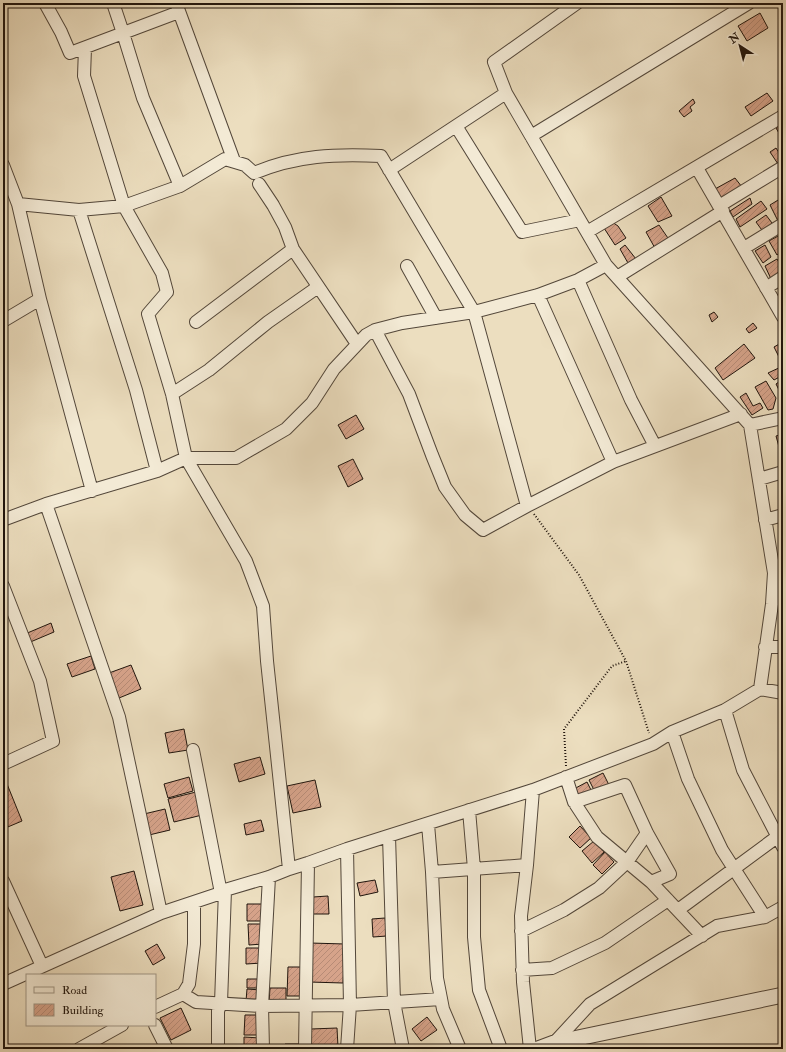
<svg xmlns="http://www.w3.org/2000/svg" width="786" height="1052" viewBox="0 0 786 1052" font-family="'IM FELL Double Pica',serif">
  <style>
    .building { fill: url(#building-hatch); stroke: #20150d }
    .lines { fill: none; stroke-linecap: round; stroke-linejoin: round }
    .minor-casing { stroke: #53473a; stroke-width: 14 }
    .tertiary-casing { stroke: #53473a; stroke-width: 17 }
    .path { stroke: #20150d; stroke-width: 2; stroke-dasharray: 1 2; stroke-linecap: butt }
    .minor { stroke: #f3ead5; stroke-width: 12 }
    .tertiary { stroke: #f3ead5; stroke-width: 15 }
  </style>
  <defs>
    <pattern id="building-hatch" width="6" height="6" patternUnits="userSpaceOnUse"><rect width="6" height="6" fill="#d6a38a"/><path d="M-1 1l2-2M0 6l6-6M5 7l2-2" fill="none" stroke="#b78b76"/></pattern>
  </defs>
  <rect width="100%" height="100%" fill="#ecdebf"/>
  <filter id="stains"><feTurbulence type="fractalNoise" baseFrequency=".005" numOctaves="4"/><feColorMatrix values="0 0 0 0 .2 0 0 0 0 .09 0 0 0 0 .02 0 0 0 .5 -.17"/></filter>
  <radialGradient id="worn" r=".72"><stop offset=".6" stop-color="#630" stop-opacity="0"/><stop offset="1" stop-color="#630" stop-opacity=".3"/></radialGradient>
  <path class="building" d="M760,13l8,15 -21,13 -9,-15z
    M767,93l6,8 -22,15 -6,-9z
    M693,99l2,4 -5,4 2,4 -8,6 -5,-6z
    M781,124l2,4v12l-7,-12z
    M776,148l7,11v3l-5,2 -8,-12z
    M735,178l7,9 -19,13 -8,-11z
    M661,197l11,19 -14,6 -10,-16z
    M783,197v23l-4,3 -9,-18z
    M750,198l2,6 -19,13 -3,-6z
    M761,201l6,8 -27,18 -4,-8z
    M766,215l9,12 -11,6 -8,-11z
    M612,222l6,4 8,12 -11,7 -11,-17z
    M659,225l11,16 -14,9 -10,-18z
    M778,236l5,9v5l-6,5 -8,-14z
    M625,245l11,14 -8,4 -8,-14z
    M765,245l6,12 -8,6 -8,-12z
    M777,259l6,10v4l-12,6 -6,-13z
    M714,312l4,5 -6,5 -3,-7z
    M753,323l4,5 -8,5 -3,-4z
    M781,343l2,3v9l-4,2 -5,-10z
    M744,344l11,14 -32,22 -8,-12z
    M783,366v9l-9,5 -6,-7z
    M783,379v9l-4,2 -3,-6z
    M766,381l10,17 -3,11 -5,1 -13,-23z
    M746,393l7,13 7,-3 3,5 -11,7 -12,-18z
    M356,415l8,14 -18,10 -8,-14z
    M783,434v12l-4,1 -3,-11z
    M353,459l10,20 -15,8 -10,-21z
    M51,623l3,9 -26,11 -3,-9z
    M91,656l4,13 -23,8 -5,-13z
    M131,665l10,24 -22,9 -10,-25z
    M184,729l4,21 -19,3 -4,-20z
    M260,757l5,17 -26,8 -5,-18z
    M603,773l6,12 -14,7 -6,-12z
    M189,777l4,14 -25,7 -4,-14z
    M5,779l17,42 -19,8v-49z
    M315,780l6,27 -28,6 -6,-27z
    M587,782l5,10 -15,8 -5,-10z
    M196,792l6,23 -28,7 -6,-23z
    M165,809l5,21 -21,5 -5,-21z
    M261,820l3,11 -18,4 -2,-11z
    M580,826l11,12 -11,10 -11,-11z
    M594,841l10,11 -12,11 -10,-12z
    M605,852l9,10 -12,12 -9,-9z
    M134,871l9,34 -23,6 -9,-34z
    M375,880l3,12 -18,4 -3,-13z
    M328,896l1,18h-16v-17z
    M247,904h16v17h-16z
    M385,918l2,18 -14,1 -1,-18z
    M248,924h14l1,20 -14,1z
    M310,943l35,1 -2,39 -34,-1z
    M157,944l8,14 -12,7 -8,-14z
    M246,948h15l1,15 -16,1z
    M288,967h14l-1,29h-14z
    M247,979h14v9h-14z
    M270,988h16v15h-17z
    M247,989l14,1 -1,11h-14z
    M181,1008l10,22 -20,10 -11,-22z
    M245,1015h15v20h-16z
    M427,1017l10,13 -16,11 -9,-12z
    M337,1028l1,19 -27,2v-20z
    M244,1037l16,1v11h-16z
    M285,1044h16v5h-16z"/>
  <g class="lines">
    <defs>
      <path id="minor" d="M45,3l16,29 9,21 109,-41
        M113,3l10,30 20,65 37,88
        M176,3l58,158
        M577,3l-83,59 12,31 100,172 144,160 24,148 -2,31 -12,85
        M85,48l-1,28 40,130 38,67 5,19 -19,22 24,80 14,64h50l50,-29 26,-26 22,-34 32,-34 9,-5 27,-7 72,-11 64,-17 40,-15 28,-15
        M456,126l66,106 58,-12
        M531,136l218,-133
        M3,165l15,39 22,95 52,192
        M697,168l86,149
        M389,170l117,-77
        M259,184l14,21 12,22 8,22 64,95
        M18,204l61,6 57,180 21,81
        M719,206l64,-39
        M79,210l45,-4 56,-20 45,-27 20,6 9,8c43,-18 81,-19 127,-17l93,156 53,194
        M587,232l196,-116
        M744,248l39,-24
        M407,266l29,52
        M617,277l106,-66
        M578,280l53,120 24,46
        M766,288l17,-11
        M538,295l75,167
        M3,321l37,-22
        M196,322l97,-73
        M375,330l34,64 23,61 13,32 20,28 18,15 44,-24 86,-44 128,-48
        M172,394l37,-24 59,-48 50,-35
        M750,425l33,-7
        M759,479l24,-7
        M46,504l73,213 42,196
        M3,520l43,-16 111,-33 29,-13 60,103 17,45 4,55 22,208
        M765,520l18,-5
        M3,586l37,95 13,60 -50,23
        M765,647h18
        M725,710l18,60 40,77
        M672,732l16,47 34,71 43,67
        M193,750l28,143
        M566,777l8,25 23,35 54,45 51,54
        M574,802l51,-17 22,48 23,41 -19,8
        M469,810l5,59v68l5,53 22,59
        M428,824l4,48 5,106 6,31 17,40
        M389,836l5,166 9,47
        M432,872l95,-7
        M3,881l39,85
        M678,910l99,-73
        M521,931l43,-21 35,-22 28,-26 20,-29
        M522,970l30,-2 53,-25 63,-43
        M3,984l158,-71 60,-20 4,-3 44,-13 20,-8 19,-6 39,-14 186,-59 120,-46 19,-12 53,-22 35,-21 23,4
        M183,994l6,-10 5,-40v-42
        M155,1007l28,-13 13,8 66,4 88,-1 91,-6
        M155,1025l12,24
        M555,1046l-1,-3 36,-39 127,-78 48,-9 18,-10
        M79,1049l43,-24
        M218,1049v-38l3,-8 4,-113
        M263,1049l-1,-43 7,-129
        M305,1049l3,-186
        M347,1049l3,-44 -3,-156
        M530,1049l-7,-67 -2,-66 6,-51 6,-75"/>
      <path id="tertiary" d="M538,1049l16,-6 229,-48"/>
    </defs>
    <use href="#minor" class="minor-casing"/>
    <use href="#tertiary" class="tertiary-casing"/>
    <path class="path" d="M534,514l45,61 47,86 23,72
      M566,766l-2,-37 48,-63 14,-5"/>
    <use href="#minor" class="minor"/>
    <use href="#tertiary" class="tertiary"/>
  </g>
  <rect width="786" height="1052" fill="none" stroke="#ecdebf" stroke-width="16"/>
  <rect x="4" y="4" width="778" height="1044" fill="none" stroke="#20150d" stroke-width="2"/>
  <rect x="8" y="8" width="770" height="1036" fill="none" stroke="#20150d"/>
  <rect x="26" y="974" width="130" height="52" fill="#f3ead5" stroke="#9f9585"/>
  <rect x="34" y="987" width="20" height="6" fill="#f3ead5" stroke="#9f9585"/>
  <text x="62" y="994" font-size="12" fill="#20150d">Road</text>
  <rect x="34" y="1004" width="20" height="12" fill="url(#building-hatch)" stroke="#9f9585"/>
  <text x="62" y="1014" font-size="12" fill="#20150d">Building</text>
  <g transform="translate(740 46) rotate(324)" stroke="#f3ead5" stroke-width="3" paint-order="stroke">
  <path d="M0-3L7 15L0 10L-7 15Z" fill="#20150d"/>
  <text y="-6" font-size="11" font-weight="bold" text-anchor="middle" fill="#20150d">N</text>
  </g>
  <rect width="100%" height="100%" filter="url(#stains)"/>
  <rect width="100%" height="100%" fill="url(#worn)"/>
</svg>
